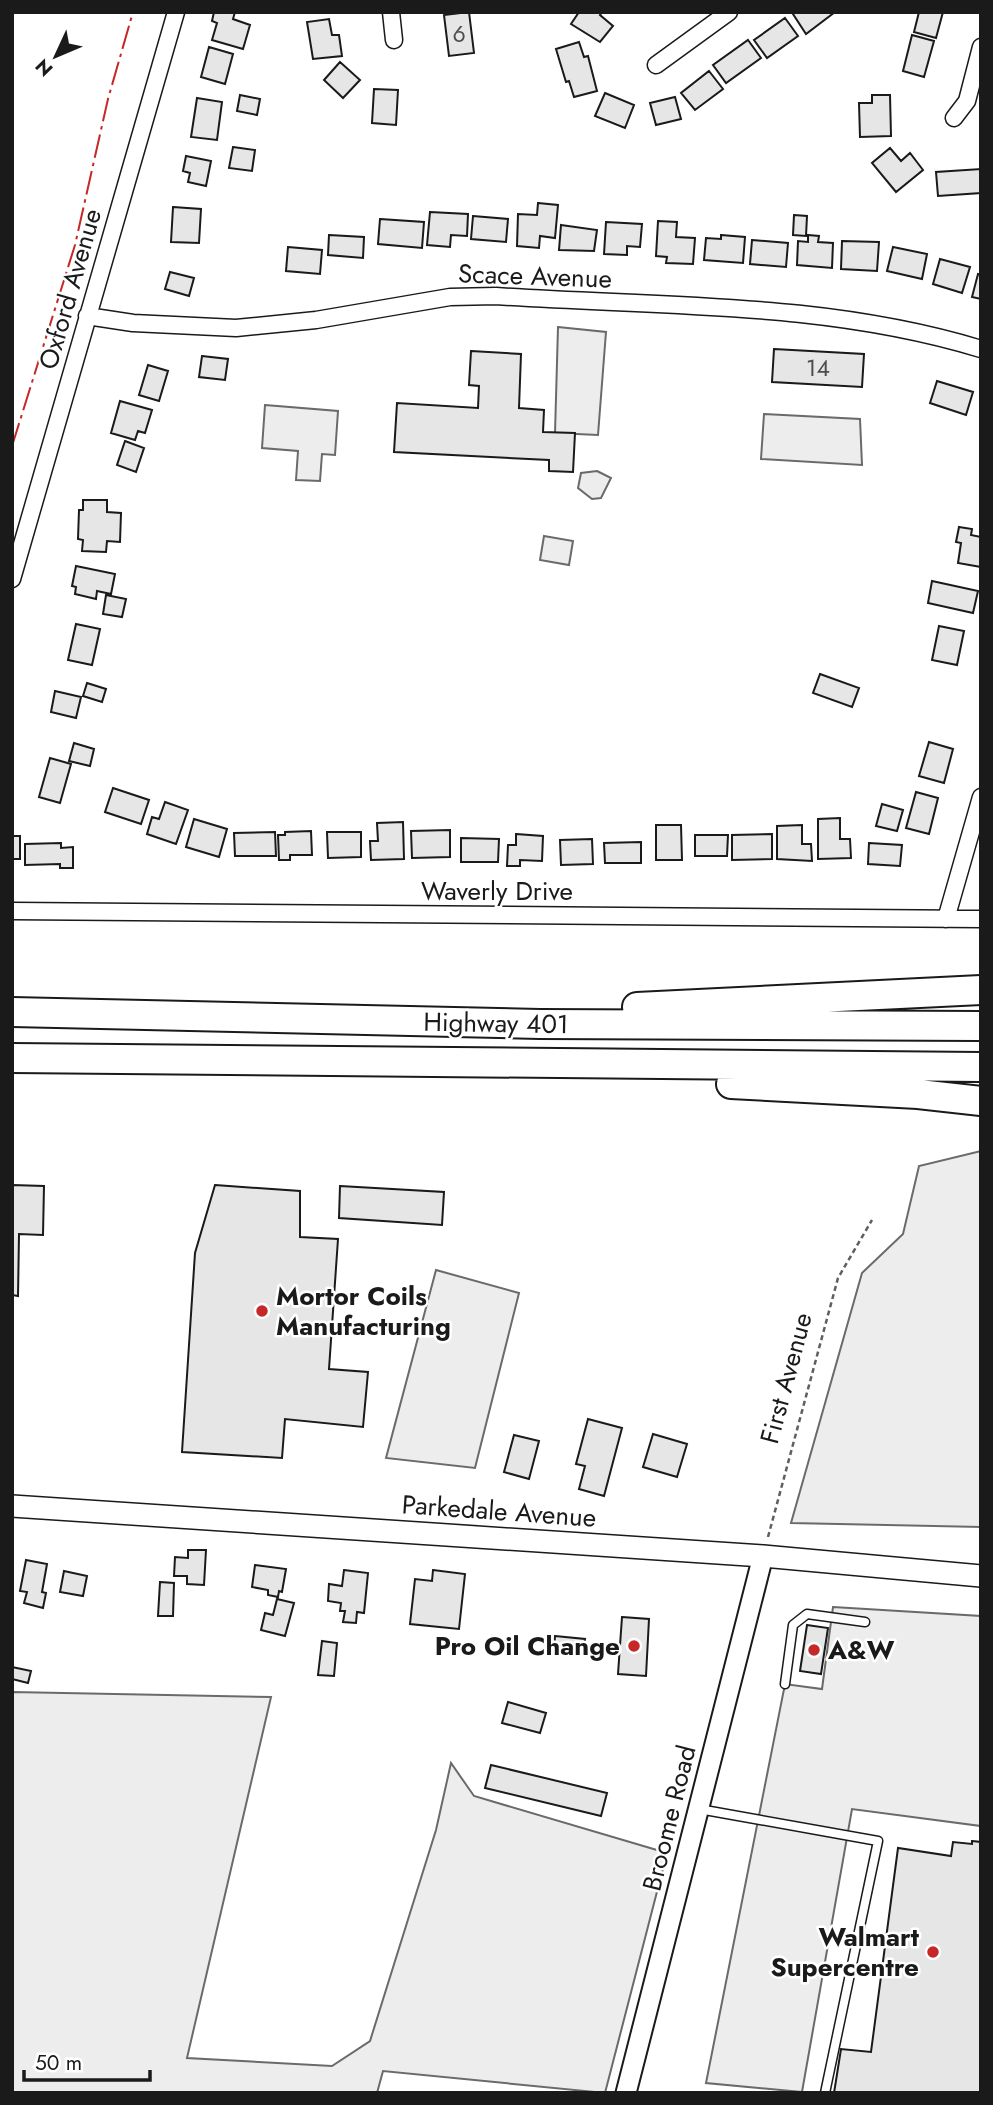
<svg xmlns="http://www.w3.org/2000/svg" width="993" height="2105" viewBox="0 0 993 2105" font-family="Jost,sans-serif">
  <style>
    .built { fill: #ededed; stroke: #6a6a6a; stroke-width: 2 }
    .building { fill: #e6e6e6; stroke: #1a1a1a; stroke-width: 2 }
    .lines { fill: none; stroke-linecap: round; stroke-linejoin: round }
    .service-casing { stroke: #1a1a1a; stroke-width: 11 }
    .minor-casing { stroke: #1a1a1a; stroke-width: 19 }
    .tertiary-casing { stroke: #1a1a1a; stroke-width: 23 }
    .secondary-casing { stroke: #1a1a1a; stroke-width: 24 }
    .motorway-casing { stroke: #1a1a1a; stroke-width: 32 }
    .path { stroke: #5f5f5f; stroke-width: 2.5; stroke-dasharray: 5 3.5; stroke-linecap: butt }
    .service { stroke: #fff; stroke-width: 8 }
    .minor { stroke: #fff; stroke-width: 16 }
    .tertiary { stroke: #fff; stroke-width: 19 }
    .secondary { stroke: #fff; stroke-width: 21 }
    .motorway { stroke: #fff; stroke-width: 28 }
    .power { stroke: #c62828; stroke-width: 2; stroke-dasharray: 24 5 3.5 5; stroke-linecap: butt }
    .poi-dot { fill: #c62828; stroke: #fff; stroke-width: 2.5 }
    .labels { text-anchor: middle; stroke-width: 5; stroke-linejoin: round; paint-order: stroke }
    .number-label { font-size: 23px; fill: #4d4d4d }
    .street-label { font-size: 26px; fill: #1a1a1a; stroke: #fff }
    .poi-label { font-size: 26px; font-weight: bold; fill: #1a1a1a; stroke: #fff; text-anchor: start }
  </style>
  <rect width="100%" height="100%" fill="#fff"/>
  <path class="built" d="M558,327l48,5 -8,103 -43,-2z
    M265,405l73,6 -3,44 -13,-1 -2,27 -24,-1 2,-29 -36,-3z
    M764,414l96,5 2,46 -101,-6z
    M597,471l14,7 -10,20 -9,1 -14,-11 3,-15z
    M544,536l29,5 -4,24 -29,-5z
    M981,1151v376l-190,-4 71,-250 41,-39 16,-68z
    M436,1270l83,23 -44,175 -89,-10z
    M833,1607l148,9v210l-129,-17 -50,283 -96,-9 79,-399 37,5z
    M12,1692l259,5 -84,361 145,8 38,-25 66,-211 15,-67 23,33 193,57 -62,240 -222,-22 -6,22h-365z"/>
  <path class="building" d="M214,12h21l-2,7 17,6 -7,24 -31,-9 5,-17 -5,-2z
    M469,12l5,41 -25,3 -5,-41z
    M579,12h23l-2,3 13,11 -13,16 -29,-18z
    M796,12h39l-29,22 -13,-20z
    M919,12h24l-7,26 -22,-6z
    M785,18l13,18 -31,22 -13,-18z
    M329,19l3,16h7l3,21 -29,3 -6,-37z
    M912,35l22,6 -10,36 -21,-6z
    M748,40l13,18 -35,25 -13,-18z
    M579,42l5,15 4,-1 9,35 -23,6 -5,-16 -3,1 -10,-33z
    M209,47l24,7 -8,30 -24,-7z
    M340,62l20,18 -17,18 -19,-18z
    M709,71l14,18 -28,21 -14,-17z
    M374,89l24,1 -2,35 -24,-2z
    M605,93l29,12 -9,23 -30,-12z
    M240,95l20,4 -3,16 -20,-4z
    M872,95h18l1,41 -31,1 -1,-34h13z
    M675,97l6,22 -25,6 -6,-22z
    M197,98l25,4 -5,38 -26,-3z
    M233,147l22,3 -3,21 -23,-3z
    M890,148l11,13 9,-8 13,17 -27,22 -24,-29z
    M186,156l25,5 -5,25 -18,-4 2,-9 -7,-2z
    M981,169v24l-43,3 -2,-24z
    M538,203l20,2 -3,33 -15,-2 -1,12 -22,-2 1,-32 19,1z
    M173,207l28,2 -2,34 -28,-1z
    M430,212l38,2 -1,22 -16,-1 -1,12 -23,-2z
    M794,215l13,1 -1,20 -13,-1z
    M473,216l35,3 -2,23 -35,-3z
    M380,219l44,3 -2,26 -44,-4z
    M658,221l19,1 -1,15 19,1 -2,26 -27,-1 1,-6 -11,-1z
    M606,222l36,2 -2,23 -13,-1v9l-23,-1z
    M561,225l36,5 -3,21 -35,-1z
    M329,235l35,2 -1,21 -35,-3z
    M721,235l24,2 -2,26 -39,-3 2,-22 15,1z
    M808,235l11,1 -1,6 15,1 -1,25 -35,-3 1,-24 10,1z
    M752,240l36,3 -2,24 -36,-3z
    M842,241l37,1 -2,29 -36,-2z
    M288,247l34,3 -2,24 -34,-3z
    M893,247l34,7 -5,25 -35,-8z
    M940,259l30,8 -8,26 -29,-9z
    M170,272l24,6 -5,18 -24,-7z
    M978,274l3,1v24l-9,-2z
    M774,349l90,5 -2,33 -90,-5z
    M471,351l50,3 -2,54 25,2 -1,22 32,1 -2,39 -24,-1v-11l-155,-8 3,-49 81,5 1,-22 -10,-1z
    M202,356l26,3 -3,21 -26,-3z
    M148,365l20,6 -9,30 -20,-6z
    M937,381l36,11 -7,23 -36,-12z
    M120,401l32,9 -7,23 -7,-2 -3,9 -24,-7z
    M125,441l19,7 -8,24 -19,-7z
    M83,500h24v12l14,1 -1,29 -13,-1 -1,11 -24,-1 1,-11 -5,-1 1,-29h4z
    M959,527l13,2 -1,6 10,2v30l-23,-4 3,-20 -5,-1z
    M76,566l39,8 -4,20 -14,-3 -1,8 -21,-5 1,-7 -4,-1z
    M932,581l46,10 -5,22 -45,-10z
    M106,595l20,4 -4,18 -19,-3z
    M76,624l24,5 -8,36 -24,-5z
    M939,626l25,5 -7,34 -25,-5z
    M820,674l39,14 -7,19 -39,-14z
    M87,683l19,6 -4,13 -19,-6z
    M55,691l26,6 -5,21 -25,-6z
    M929,742l24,7 -9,34 -25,-7z
    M74,743l20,6 -4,17 -21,-5z
    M50,758l21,6 -11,39 -21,-6z
    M113,788l36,12 -8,24 -36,-12z
    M916,792l22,6 -9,36 -23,-6z
    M165,802l23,8 -12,34 -29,-10 5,-17 7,2z
    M882,804l21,6 -6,21 -21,-5z
    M840,818v21h10l1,19 -33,1v-40z
    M194,819l33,10 -8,28 -33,-10z
    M403,822l1,37 -33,1 -1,-19h8l-1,-18z
    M656,825h25l1,35h-26z
    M802,825v19h9l1,17 -35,-2v-33z
    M450,830v27l-38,1 -1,-27z
    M311,831l1,24h-22v5h-11l-1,-25h7v-3z
    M275,832l1,24h-41l-1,-23z
    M327,832h34v25l-33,1z
    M516,834l27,2 -1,25 -22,-1v6h-13l1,-21h8z
    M772,834v25l-40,1v-25z
    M695,835h33l-1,21h-32z
    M12,836h8v23h-8z
    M461,838l38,1 -1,23h-37z
    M592,839l1,25 -32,1 -1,-25z
    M641,842v21h-36l-1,-20z
    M61,843v5l12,-1v21h-13v-4l-35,1v-21z
    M869,843l33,2 -2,21 -32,-2z
    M12,1185l32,1 -1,49 -24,-1 -1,62 -6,-1z
    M215,1185l85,6v46l38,2 -9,130 39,3 -5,55 -78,-8 -3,39 -100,-6 13,-199z
    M340,1186l104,6 -2,33 -103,-7z
    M588,1419l34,9 -18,68 -25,-7 6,-23 -9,-2z
    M653,1434l34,10 -10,33 -34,-10z
    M514,1435l25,6 -10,38 -25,-7z
    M188,1550h18l-2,35 -17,-1v-8h-13l1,-19 13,1z
    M26,1560l21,4 -5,28 4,1 -3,15 -19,-5 3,-11 -7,-1z
    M255,1565l31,4 -4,23 -3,-1 -1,6 -10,-2v-5l-16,-3z
    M344,1570l24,3 -4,40 -7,-1 -1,11 -13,-1 2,-11h-5l1,-8 -13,-2 1,-17 13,2z
    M433,1570l32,4 -6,55 -49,-5 5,-45 17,2z
    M64,1571l23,5 -4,20 -23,-4z
    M160,1582l14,1 -1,33h-15z
    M277,1599l17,4 -9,33 -24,-6 4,-17 8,2z
    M622,1617l27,2 -3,57 -28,-2z
    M807,1625l21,3 -7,46 -21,-3z
    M555,1636l30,3 -2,15 -29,-4z
    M322,1641l15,2 -3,33 -16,-1z
    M12,1667l19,4 -3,12 -16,-4z
    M508,1702l38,11 -6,20 -38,-10z
    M491,1765l116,28 -6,23 -116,-28z
    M972,1841l9,1v251h-147l7,-44 30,3 27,-204 53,8 2,-14 19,2z"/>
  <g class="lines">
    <defs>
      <path id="service" d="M785,1684l8,-59 14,-11 58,8
        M699,1809l179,32 -53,252"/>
      <path id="minor" d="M391,12l3,28
        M656,65l73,-53
        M954,118l13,-17 14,-54
        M87,316l46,7 103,5 80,-8 134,-23 46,-1c162,11 328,5 485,53
        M12,579l164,-567
        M12,911l969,8
        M946,919l35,-122"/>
      <path id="tertiary" d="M626,2093l137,-537"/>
      <path id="secondary" d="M12,1506l751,50 218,20"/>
      <path id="motorway" d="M637,1007l344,-17
        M12,1012l528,12 441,2
        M12,1058l969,9
        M731,1084l187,10 63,7"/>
    </defs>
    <use href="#service" class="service-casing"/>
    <use href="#minor" class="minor-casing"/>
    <use href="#tertiary" class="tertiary-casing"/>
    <use href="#secondary" class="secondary-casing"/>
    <use href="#motorway" class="motorway-casing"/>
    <path class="path" d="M768,1537l70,-259 34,-58"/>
    <use href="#service" class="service"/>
    <use href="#minor" class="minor"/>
    <use href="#tertiary" class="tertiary"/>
    <use href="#secondary" class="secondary"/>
    <use href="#motorway" class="motorway"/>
    <path class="power" d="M12,446l63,-201 33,-146 25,-87"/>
  </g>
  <g class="poi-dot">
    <circle cx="262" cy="1311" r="7"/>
    <circle cx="634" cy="1646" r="7"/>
    <circle cx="814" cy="1650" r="7"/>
    <circle cx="933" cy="1952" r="7"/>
  </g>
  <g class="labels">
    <g class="number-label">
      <text x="459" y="42">6</text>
      <text x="818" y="376">14</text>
    </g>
    <g class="street-label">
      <text transform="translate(535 276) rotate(2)" y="9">Scace Avenue</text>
      <text transform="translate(70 289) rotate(-74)" y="9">Oxford Avenue</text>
      <text x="497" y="900">Waverly Drive</text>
      <text transform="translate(496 1023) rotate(1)" y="9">Highway 401</text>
      <text transform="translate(786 1378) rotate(-75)" y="9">First Avenue</text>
      <text transform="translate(499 1511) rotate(4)" y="9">Parkedale Avenue</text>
      <text transform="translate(669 1818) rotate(-76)" y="9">Broome Road</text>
    </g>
    <g class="poi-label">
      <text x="276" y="1305">Mortor Coils<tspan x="276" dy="30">Manufacturing</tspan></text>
      <text x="620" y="1655" text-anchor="end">Pro Oil Change</text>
      <text x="828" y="1659">A&amp;W</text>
      <text x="919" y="1946" text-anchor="end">Walmart<tspan x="919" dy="30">Supercentre</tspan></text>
    </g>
  </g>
  <rect width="993" height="2105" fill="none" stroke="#1a1a1a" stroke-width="28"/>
  <g transform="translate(56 56) rotate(226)" stroke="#ffffff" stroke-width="5" paint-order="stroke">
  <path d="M0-5L12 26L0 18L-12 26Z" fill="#1a1a1a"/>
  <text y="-10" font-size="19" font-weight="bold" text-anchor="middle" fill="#1a1a1a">N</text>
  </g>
  <path d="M24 2070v10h126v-10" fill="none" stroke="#1a1a1a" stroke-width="3.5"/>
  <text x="35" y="2070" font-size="21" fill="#1a1a1a" stroke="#ffffff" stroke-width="5" paint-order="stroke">50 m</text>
</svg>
